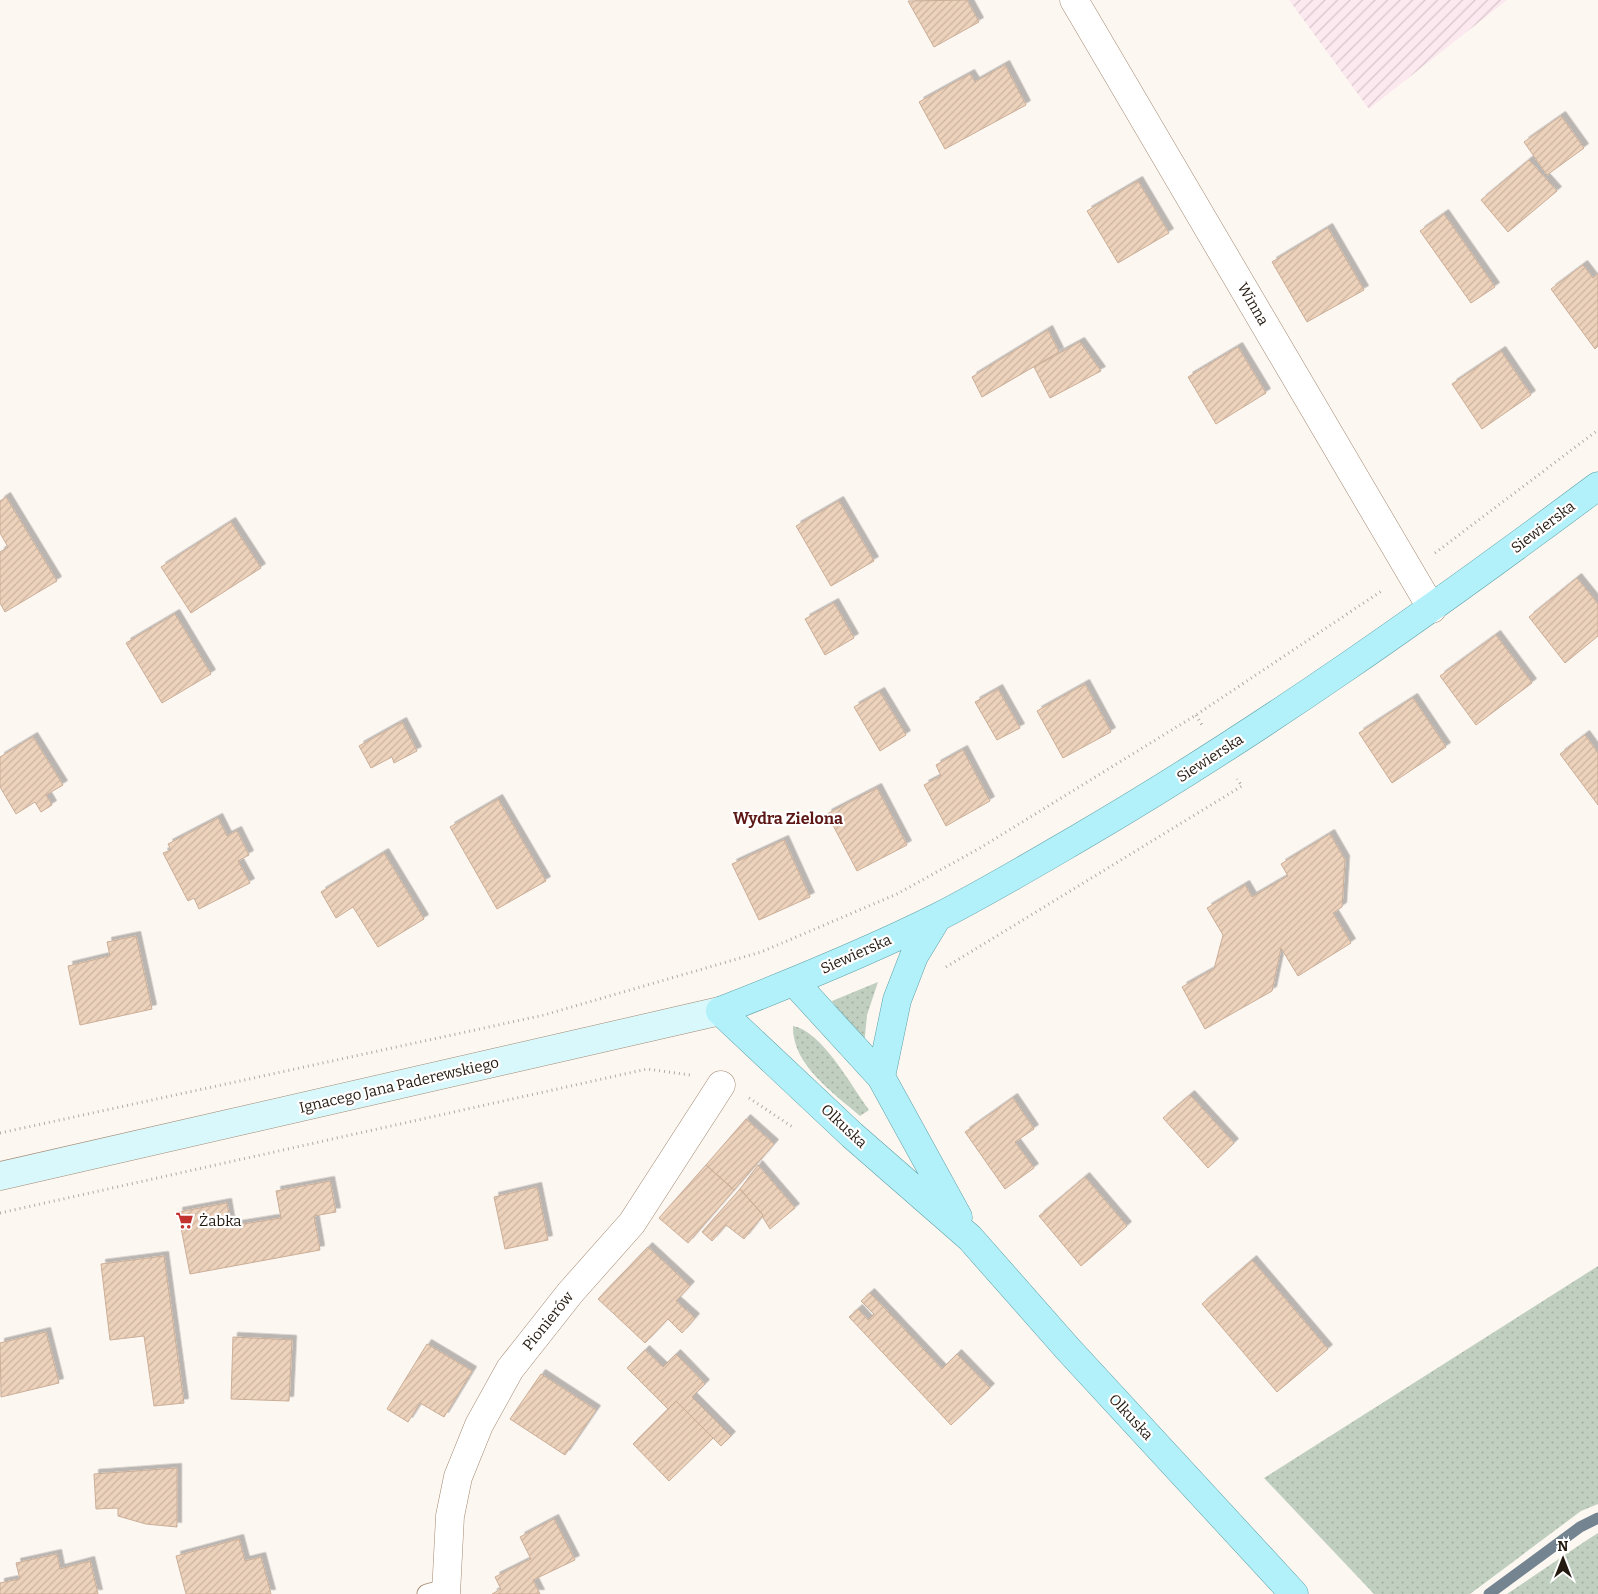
<svg xmlns="http://www.w3.org/2000/svg" width="1598" height="1594" viewBox="0 0 1598 1594" font-family="Bitter,serif">
  <style>
    .industrial { fill: url(#industrial-furrows) }
    .grass { fill: url(#grass-dots) }
    .lines { fill: none; stroke-linecap: round; stroke-linejoin: round }
    .stream { stroke: #748591; stroke-width: 11 }
    .building { fill: url(#building-hatch); stroke: #cbae97; filter: url(#shadow) }
    .service-casing { stroke: #a38971; stroke-width: 21 }
    .minor-casing { stroke: #a38971; stroke-width: 29 }
    .secondary-casing { stroke: #a38971; stroke-width: 29 }
    .primary-casing { stroke: #5ea0a6; stroke-width: 29 }
    .path { stroke: #b2aaa3; stroke-width: 3; stroke-dasharray: 1 4; stroke-linecap: butt }
    .service { stroke: #fff; stroke-width: 19 }
    .minor { stroke: #fff; stroke-width: 28 }
    .secondary { stroke: #d8f8fc; stroke-width: 28 }
    .primary { stroke: #b2f1fa; stroke-width: 28 }
    .labels { text-anchor: middle; stroke-width: 4.5; stroke-linejoin: round; paint-order: stroke }
    .street-label { font-size: 15px; fill: #241a10; stroke: #fff }
    .poi-label { font-size: 15px; fill: #241a10; stroke: #fff; text-anchor: start }
    .neighbourhood-label { font-size: 16px; font-weight: bold; fill: #5d1816; stroke: #fff }
  </style>
  <defs>
    <pattern id="industrial-furrows" width="10" height="10" patternUnits="userSpaceOnUse" patternTransform="scale(1.25)"><rect width="10" height="10" fill="#fce8ef"/><path d="M-1 1l2-2M0 10L10 0M9 11l2-2" fill="none" stroke="#d8c6cc"/></pattern>
    <pattern id="grass-dots" width="8" height="8" patternUnits="userSpaceOnUse" patternTransform="scale(1.25)"><rect width="8" height="8" fill="#c0cfbf"/><path d="M2 2h.1M6 6h.1" fill="none" stroke="#a5b1a3" stroke-width="1.8" stroke-linecap="round"/></pattern>
    <pattern id="building-hatch" width="6" height="6" patternUnits="userSpaceOnUse" patternTransform="scale(1.25)"><rect width="6" height="6" fill="#edd2bc"/><path d="M-1 1l2-2M0 6l6-6M5 7l2-2" fill="none" stroke="#cbb4a1"/></pattern>
    <filter id="shadow"><feDropShadow dx="4.5" dy="-4.5" stdDeviation="0" flood-color="#0004"/></filter>
  </defs>
  <rect width="100%" height="100%" fill="#fdf7f2"/>
  <path class="industrial" d="M1289,0h218l-138,109z"/>
  <path class="grass" d="M878,982l-11,33 -3,31 -32,-45z
    M793,1026c29,5 59,61 76,84l-9,6c-27,-24 -68,-51 -67,-90z
    M1598,1266v238l-17,7 -111,83h-96l-110,-116z
    M1598,1533v61h-91l80,-54z"/>
  <g class="lines">
    <path class="stream" d="M1489,1594l91,-67 18,-9"/>
  </g>
  <path class="building" d="M967,0l12,22 -45,25 -26,-46z
    M1005,65l21,40 -81,44 -26,-47 51,-28 5,8z
    M1561,116l23,32 -37,27 -23,-33z
    M1529,160l28,31 -49,41 -27,-32z
    M1138,181l31,52 -51,30 -31,-52z
    M1444,214l51,73 -24,16 -51,-72z
    M1328,228l36,62 -57,32 -35,-60z
    M1583,265l10,13 5,-4v72l-3,3 -44,-60z
    M1048,330l11,22 -77,45 -10,-20z
    M1080,342l21,29 -51,27 -16,-31z
    M1238,347l28,46 -50,31 -28,-47z
    M1501,351l30,44 -49,34 -30,-45z
    M6,497l51,84 -52,31 -5,-9v-51l8,-5 -8,-14v-32z
    M839,501l35,60 -43,25 -35,-60z
    M231,522l30,46 -70,45 -30,-46z
    M1577,578l21,26v32l-33,27 -36,-46z
    M834,603l20,35 -29,17 -20,-36z
    M175,614l36,60 -49,29 -36,-60z
    M1496,635l36,48 -56,42 -36,-49z
    M1085,684l26,48 -48,26 -26,-47z
    M998,689l22,39 -23,12 -22,-38z
    M880,692l26,43 -26,16 -26,-44z
    M1413,698l33,49 -54,36 -33,-50z
    M402,722l15,29 -23,12 -2,-6 -21,11 -12,-22z
    M1585,735l13,18v52l-38,-51z
    M33,737l30,48 -17,10 6,10 -11,7 -6,-10 -19,12 -16,-27v-30z
    M963,750l27,51 -44,25 -22,-41 17,-9 -5,-11z
    M877,788l30,57 -50,26 -30,-57z
    M498,799l48,82 -49,28 -47,-82z
    M218,818l9,18 10,-5 12,24 -11,6 12,22 -51,26 -5,-11 -6,3 -25,-48 8,-3 -3,-6z
    M1330,834l15,26 -3,47 -9,6 18,30 -53,33 -17,-28 -9,43 -67,38 -23,-42 32,-18 9,-34 -16,-27 38,-23 7,12 36,-21 -7,-12z
    M784,840l26,57 -51,23 -27,-56z
    M384,853l40,66 -46,28 -25,-40 -17,11 -15,-26z
    M136,936l16,73 -72,16 -12,-59 42,-10 -3,-14z
    M1190,1095l44,48 -26,25 -45,-50z
    M1013,1098l21,31 -19,13 19,26 -29,21 -40,-57z
    M746,1119l28,25 -40,46 -28,-25z
    M706,1165l28,25 -46,53 -29,-25z
    M758,1165l37,43 -25,21 -8,-13 1,-1 -23,-26z
    M1085,1177l42,49 -46,40 -42,-50z
    M330,1181l6,31 -22,4 6,34 -130,24 -12,-62 49,-9 4,23 50,-8 -5,-27z
    M537,1187l11,53 -43,9 -11,-52z
    M740,1189l23,26 -19,24 -18,-14 -14,16 -10,-9z
    M648,1247l42,39 -14,15 19,17 -13,15 -14,-14 -23,24 -47,-44z
    M164,1256l20,147 -30,3 -10,-70 -34,4 -9,-76z
    M1252,1260l76,89 -51,43 -75,-88z
    M870,1293l72,76 15,-15 33,34 -39,37 -102,-108 9,-8 10,11 6,-6 -13,-13z
    M46,1332l13,51 -58,14 -1,-54z
    M233,1337l59,3 -3,61 -58,-2z
    M427,1344l45,27 -28,46 -24,-14 -12,19 -21,-13z
    M645,1350l18,17 13,-13 29,30 -13,13 39,39 -10,10 -45,-45 -8,8 -41,-41z
    M541,1374l55,36 -31,45 -55,-36z
    M676,1401l37,37 -44,43 -36,-37z
    M177,1468v59l-31,-3 -28,-8v-8l-22,1 -2,-35z
    M554,1519l21,41 -42,20 7,14h-48l9,-5 -6,-12 36,-18 -11,-22z
    M239,1539l6,22 16,-4 10,37h-85l-10,-38z
    M57,1554l3,15 30,-8 8,33h-98v-11l20,-4 -4,-16z"/>
  <g class="lines">
    <defs>
      <path id="service" d="M427,1594l18,-5"/>
      <path id="minor" d="M1074,0l358,609
        M446,1594l4,-78 8,-39 21,-52 31,-56 60,-76 62,-70 89,-138"/>
      <path id="secondary" d="M0,1176l720,-165"/>
      <path id="primary" d="M794,982l87,95 77,140
        M881,1077l16,-77 17,-44 23,-38
        M1294,1594l-227,-246 -97,-110 -118,-103 -132,-124c74,-29 148,-59 218,-94 49,-25 96,-53 144,-81 181,-106 348,-225 516,-350"/>
    </defs>
    <use href="#service" class="service-casing"/>
    <use href="#minor" class="minor-casing"/>
    <use href="#secondary" class="secondary-casing"/>
    <use href="#primary" class="primary-casing"/>
    <path class="path" d="M1435,553l163,-123
      M1196,715l6,10
      M946,967l296,-181 -5,-7
      M749,1098l45,30
      M0,1133l544,-118 217,-63 136,-58 83,-46 216,-133 187,-125
      M0,1213l647,-144 43,6"/>
    <use href="#service" class="service"/>
    <use href="#minor" class="minor"/>
    <use href="#secondary" class="secondary"/>
    <use href="#primary" class="primary"/>
  </g>
  <defs>
    <symbol id="supermarket-bare" viewBox="-9 -9 18 18"><path d="M-6-5.5h2.5l.6 2H6L4.5 2H-2.5L-4.4-4H-6ZM-1.5 3.2a1.3 1.3 0 1 0 .1 0ZM3 3.2a1.3 1.3 0 1 0 .1 0Z" fill="#c23330" stroke="#fff" stroke-width="2.5" paint-order="stroke"/></symbol>
  </defs>
  <g fill-rule="evenodd">
    <use href="#supermarket-bare" x="172" y="1208" width="25" height="25"/>
  </g>
  <g class="labels">
    <g class="street-label">
      <text transform="translate(1253 304) rotate(60)" y="5">Winna</text>
      <text transform="translate(1543 527) rotate(-37)" y="5">Siewierska</text>
      <text transform="translate(1210 758) rotate(-33)" y="5">Siewierska</text>
      <text transform="translate(856 954) rotate(-24)" y="5">Siewierska</text>
      <text transform="translate(399 1085) rotate(-13)" y="5">Ignacego Jana Paderewskiego</text>
      <text transform="translate(844 1126) rotate(43)" y="5">Olkuska</text>
      <text transform="translate(548 1321) rotate(-51)" y="5">Pionierów</text>
      <text transform="translate(1131 1417) rotate(47)" y="5">Olkuska</text>
    </g>
    <g class="poi-label">
      <text x="199" y="1226">Żabka</text>
    </g>
    <g class="neighbourhood-label">
      <text x="788" y="824">Wydra Zielona</text>
    </g>
  </g>
  <g transform="translate(1563 1559)" stroke="#ffffff" stroke-width="4" paint-order="stroke">
  <path d="M0-4L9 19L0 12L-9 19Z" fill="#241a10"/>
  <text y="-8" font-size="14" font-weight="bold" text-anchor="middle" fill="#241a10">N</text>
  </g>
</svg>
